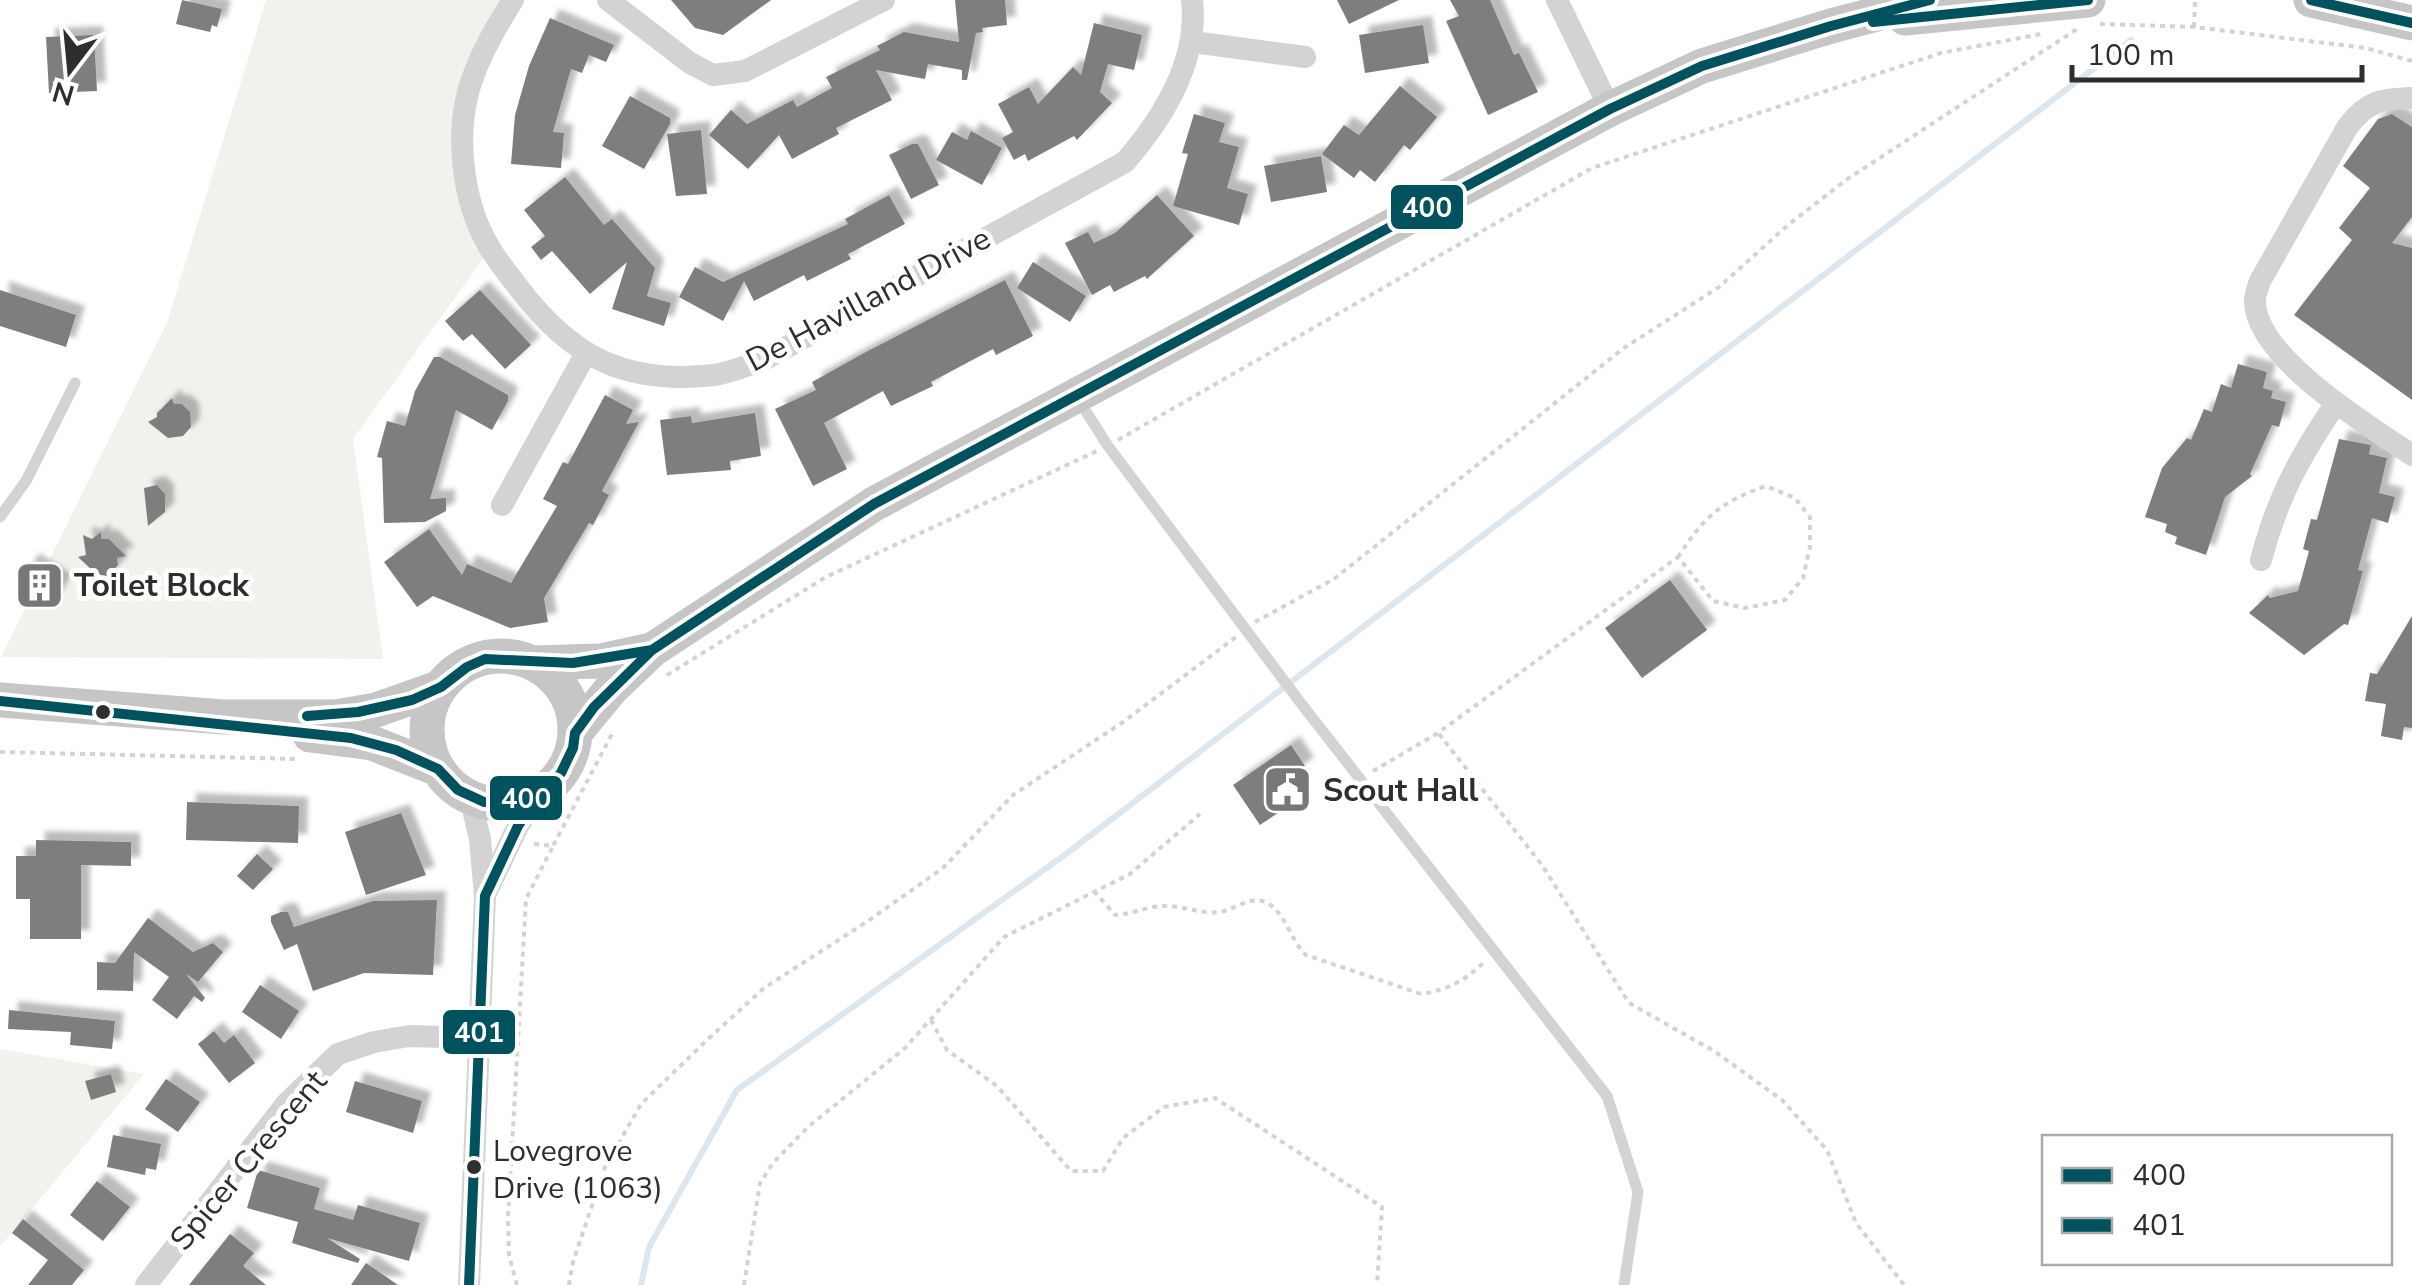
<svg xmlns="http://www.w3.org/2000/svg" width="2412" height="1285" viewBox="0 0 2412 1285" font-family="'Nunito Sans',sans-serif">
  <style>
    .green { fill: #f0f3ec }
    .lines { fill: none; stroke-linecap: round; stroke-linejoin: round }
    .stream { stroke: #dbe6ee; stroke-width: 6 }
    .building { fill: #7e7e7e; filter: url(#shadow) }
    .path { stroke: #d3d3d3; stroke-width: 4; stroke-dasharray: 5 5; stroke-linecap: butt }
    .lane { stroke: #d3d3d3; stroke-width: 11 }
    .street { stroke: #d3d3d3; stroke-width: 22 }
    .primary { stroke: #c6c6c6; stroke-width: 35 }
    .bus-1-casing { stroke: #fff; stroke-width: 18 }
    .bus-2-casing { stroke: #fff; stroke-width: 18 }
    .bus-1 { stroke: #00535e; stroke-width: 10 }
    .bus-2 { stroke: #00535e; stroke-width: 10 }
    .bus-dot { fill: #2e2e2e; stroke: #fff; stroke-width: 4 }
    .labels { text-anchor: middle; stroke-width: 10; stroke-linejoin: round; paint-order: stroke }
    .bus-label { font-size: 30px; fill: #2e2e2e; stroke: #fff; text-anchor: start }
    .street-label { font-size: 32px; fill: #2e2e2e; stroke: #fff }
    .poi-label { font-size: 32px; font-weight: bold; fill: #2e2e2e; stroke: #fff; text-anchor: start }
    .line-badge { stroke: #fff; stroke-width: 4 }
    .badge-label { font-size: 28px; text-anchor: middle; font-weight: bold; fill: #fff }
  </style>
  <defs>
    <filter id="shadow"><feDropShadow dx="9" dy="-9" stdDeviation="2.5" flood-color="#0004"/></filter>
  </defs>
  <rect width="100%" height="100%" fill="#fff"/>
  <path class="green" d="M266,0h247l-48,121 25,128 -137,190 30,220 -382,-2 166,-334z
    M0,1049l144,25 -144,173z"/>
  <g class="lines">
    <path class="stream" d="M641,1285l8,-38 88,-157 329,-236 1065,-814"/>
  </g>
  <path class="building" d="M182,0l40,9 -5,18 -5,-2 -2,7 -34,-8z
    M671,0h100l-48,35 -28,-7z
    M955,0h50l2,25 -25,3 1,4 -7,1 -9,47h-5v-10l-34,-6 -3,15 -49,-9 16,30 -56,28 3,6 -47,25 -13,-24 -31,34 -39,-34 22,-25 16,14 46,-24 4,7 35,-19 -6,-11 54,-27 -3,-4 27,-14 55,10z
    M1337,0h62l-50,24z
    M1450,0h40l24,55 5,-2 19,39 -50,23 -42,-94 13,-5z
    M550,18l64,27 -8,17 -17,-7 -7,18 -11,-4 -18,63 11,1 -3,35 -50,-4 4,-49 14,-49z
    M1094,23l48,12 -8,35 -26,-6 -8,28 12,11 -35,37 -3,-4 -46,25 -3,-7 -11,6 -12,-22 11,-6 -15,-28 31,-17 9,17 35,-37 8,8z
    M1423,25l6,38 -64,10 -6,-38z
    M94,35l3,56 -48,2 -3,-56z
    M1400,86l37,31 -27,33 -6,-5 -29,37 -15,-12 -6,8 -32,-24 22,-29 15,10z
    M630,96l40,22v6l-26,45 -42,-23z
    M1194,114l31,9 -6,19 20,5 -12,41 21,6 -9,31 -66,-19 15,-52 -6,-1z
    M2392,114l20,13v90l-20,26 20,5v152l-118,-85 58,-75 -13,-12 31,-40 -27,-22 35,-47z
    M701,130l6,64 -31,2 -9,-62z
    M971,131l31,17 -20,37 -46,-25 16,-28 15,8z
    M912,144h6l21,41 -28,14 -22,-44z
    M1321,156l6,36 -56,10 -7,-36z
    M565,177l39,48 8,-6 43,49 -8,28 24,7 -7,23 -52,-17 15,-47 -37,32 -38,-43 -11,9 -10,-13 14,-11 -21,-26z
    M889,195l16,29 -57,30 3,5 -44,22 -3,-6 -50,26 -10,-20 -21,40 -44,-24 16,-30 28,15 125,-58 -3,-5z
    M1157,195l37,41 -47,43 -2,-3 -31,16 -4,-7 -18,10 -27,-52 23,-11 6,11 21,-10z
    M1033,262l53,34 -16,26 -53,-34z
    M1005,280l28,56 -37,19 -3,-6 -62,33 2,4 -42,20 -8,-15 -59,32 23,46 -34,17 -38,-77 41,-19 -4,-8 52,-29z
    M0,290l76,25 -10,32 -66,-21z
    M480,290l51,55 -26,24 -33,-35 -9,7 -18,-20z
    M434,357h6l68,38v6l-16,29 -36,-20 -26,89 16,-1v13l-21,11 -41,1 -2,-65 -5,-1 10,-36 18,5 10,-35z
    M2238,364l29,8 -4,16 10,3 -2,7 15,4 -7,25 -7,-2 -22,49 2,2 -27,21 -19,58 -31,-11 2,-7 -12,-5 2,-8 -22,-7 17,-49 25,-30 4,2 13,-31 8,3 9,-28 10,4z
    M605,395l28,15 -7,14 13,-2 -37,69 7,4 -16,30 -4,-2 -45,75 4,24 -38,6 -77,-32 -16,11 -33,-45 45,-33 33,46 5,-11 44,19 46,-77 -14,-7 20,-37 5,2z
    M172,398l2,6h8l8,8 1,15 -8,9 -15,2 -20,-16 9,-5v-4z
    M755,413l6,43 -31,5 1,9 -64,5 -7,-55 31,-4 1,7z
    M2339,439l32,6 -2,9 18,4 -8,35 16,4 -7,26 -16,-5 -14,52 5,1 -15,54 -4,-1 -40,31 -55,-42 19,-18 2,3 28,-7 11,-40 -6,-2 8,-30 6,1z
    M157,485l8,9v18l-17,14 -4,-38z
    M101,532v7h8l17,17 -9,2 1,7 -14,15 -5,-7h-4l-17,-16 8,-2 -3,-20 9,4z
    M30,562l33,21 -14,23 -33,-18z
    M1670,580l37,50 -65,48 -37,-50z
    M2412,616v112l-8,-1 -2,13 -21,-4 5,-32 -21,-3 5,-28 7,1z
    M1291,745l14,21 -18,13 13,19 -40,27 -27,-40z
    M187,802l112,4 -1,37 -112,-3z
    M401,813l25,62 -60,20 -21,-63z
    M36,840l95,2v24l-50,-1v74h-51v-40h-14v-43h20z
    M257,854l16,15 -20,21 -16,-14z
    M437,900l-4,75 -69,-2 -51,18 -16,-47 -13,6 -13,-28v-6l10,-4h7l6,15 79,-26z
    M148,918l45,34 20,-9 10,9 -25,30 -12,-8 19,24 -3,4 -8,-6 -17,23 -25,-19 17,-23 -35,-25 -1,39 -36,-1v-28l18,1z
    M260,985l39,26 -18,28 -39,-27z
    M9,1010l106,11 -3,28 -42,-4 1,-13 -63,-3z
    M214,1031l10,12 10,-8 21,28 -26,20 -31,-39z
    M111,1074l5,18 -25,8 -6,-19z
    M166,1079l34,23 -22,30 -33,-23z
    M355,1081l67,20 -9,32 -67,-21z
    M113,1135l48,9 -5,26 -10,-2 -1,7 -38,-8z
    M258,1170l62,18 -6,21 39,11 5,-15 62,18 -11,38 -82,-23 33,21 -2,4 -66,-20 6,-21 -51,-14z
    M97,1181l33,26 -27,34 -33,-26z
    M23,1219l61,51 -12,15h-44l20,-25 -36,-27z
    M230,1234l24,19 -11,13 23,19h-77z
    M366,1263l32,22h-47z"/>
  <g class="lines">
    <path class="path" d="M2100,24l94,3 172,21 46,13
      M2194,27l1,-27
      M1118,440l474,-272 349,-115 100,-19
      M1255,622l79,-43 290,-231 95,-61 69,-62 58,-45 231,-151
      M667,675l159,-98 271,-126
      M1439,734l103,131 87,138 85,48 68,49 45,50 29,73 48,62
      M0,752l298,7
      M1373,771l65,-38 240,-176 35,44 32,7 40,-8 18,-22 7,-31v-30l-15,-19 -29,-12c-46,16 -62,31 -88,71
      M534,844l19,2 59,-112
      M1094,891l21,24c19,-1 34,-10 54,-9 19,1 37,10 55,5 16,-4 29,-17 45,-7 17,11 22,37 37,51l115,39c26,-4 44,-13 63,-32
      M931,1020l16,30 50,36 74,85h32l20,-33 41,-31 51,-9 167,109 -5,78
      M517,1285l-8,-29 -1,-39 18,-318 26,-51
      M569,1285l4,-23 32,-95 36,-63 65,-63 58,-53 104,-67 75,-53 70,-73 110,-73 113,-85
      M744,1285l16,-102 13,-20 35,-36 97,-79 99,-111 126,-63 70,-60"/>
    <path class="lane" d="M1078,399l30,47 192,256 307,394 31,96 -14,93
      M0,517l26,-36 49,-98"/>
    <path class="street" d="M513,0c-15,24 -29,47 -39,74 -21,53 -13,128 17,176 8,13 18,25 27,37 53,70 107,98 196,88 17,-2 35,-10 51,-16l360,-197c39,-45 74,-101 67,-162
      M608,0l82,63 23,12 32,-4 139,-71
      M1557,0l53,109
      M1193,42l112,15
      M2412,98c-32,1 -44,3 -64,28l-88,155c-2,6 -6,15 -5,22 3,56 113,122 157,152
      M502,505l83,-150
      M2261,560c17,-64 38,-102 75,-157
      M486,893l32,-67 22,-33
      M146,1285l140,-181 52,-50 36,-12 35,-6 70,2
      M469,1285l16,-389 -5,-57 -10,-42"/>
    <path class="primary" d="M2311,0l101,23
      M1905,18l183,-18
      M427 730a74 74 0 1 1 148 0a74 74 0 1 1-148 0Z
      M532,663l68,-2 51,-11
      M0,700l224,17h112l40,-7 65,-23
      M575,733l37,-45 40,-38 222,-146 736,-395 92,-43 129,-40 99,-26
      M310,735l62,8 66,26"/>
    <defs>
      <path id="bus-1" d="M2311,0l101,23
        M1873,22l215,-22
        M0,701l351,37 45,12 42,19 20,21 26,12 29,1 27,-10 21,-20 12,-25 2,-15 19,-26 58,-57 222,-146 736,-395 92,-43 129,-40 99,-26
        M307,716l51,-4 54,-12 29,-13 26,-20 18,-8 88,4 79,-13"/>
      <path id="bus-2" d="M469,1285l16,-389 33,-70 22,-33"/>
    </defs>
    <use href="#bus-1" class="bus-1-casing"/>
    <use href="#bus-2" class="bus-2-casing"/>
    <use href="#bus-1" class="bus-1"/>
    <use href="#bus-2" class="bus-2"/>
  </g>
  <defs>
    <symbol id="building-square" viewBox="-11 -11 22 22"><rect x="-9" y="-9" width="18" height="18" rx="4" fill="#777" stroke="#fff"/><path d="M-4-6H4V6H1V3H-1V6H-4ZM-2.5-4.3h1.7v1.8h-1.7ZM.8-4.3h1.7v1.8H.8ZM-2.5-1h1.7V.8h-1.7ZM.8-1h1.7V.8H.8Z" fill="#fff"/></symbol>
    <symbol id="civic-square" viewBox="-11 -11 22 22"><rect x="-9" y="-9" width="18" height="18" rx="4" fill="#777" stroke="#fff"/><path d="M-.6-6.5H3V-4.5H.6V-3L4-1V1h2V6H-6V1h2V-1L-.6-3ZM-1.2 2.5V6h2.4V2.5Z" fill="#fff"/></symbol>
  </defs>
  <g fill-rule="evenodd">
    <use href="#building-square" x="12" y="558" width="55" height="55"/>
    <use href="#civic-square" x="1260" y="762" width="55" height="55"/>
  </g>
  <g class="bus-dot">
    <circle cx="103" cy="712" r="9"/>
    <circle cx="474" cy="1167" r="9"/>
  </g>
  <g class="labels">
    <g class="bus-label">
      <text x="493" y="1161">Lovegrove<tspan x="493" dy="37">Drive (1063)</tspan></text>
    </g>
    <g class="street-label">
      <text transform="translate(868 299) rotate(-28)" y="11">De Havilland Drive</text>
      <text transform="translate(248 1160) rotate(-50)" y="11">Spicer Crescent</text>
    </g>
    <g class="poi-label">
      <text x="74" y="596">Toilet Block</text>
      <text x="1323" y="801">Scout Hall</text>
    </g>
  </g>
  <g class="line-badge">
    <rect x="1389" y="183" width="76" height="48" rx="10" fill="#00535e"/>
    <rect x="488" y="774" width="76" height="48" rx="10" fill="#00535e"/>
    <rect x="441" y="1008" width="76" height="48" rx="10" fill="#00535e"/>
  </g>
  <g class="badge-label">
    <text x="1427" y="217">400</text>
    <text x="526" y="808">400</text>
    <text x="479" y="1042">401</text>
  </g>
  <rect x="2042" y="1135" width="350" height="130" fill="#ffffff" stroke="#ababab" stroke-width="2.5"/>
  <rect x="2062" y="1168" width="50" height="15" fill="#00535e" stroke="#ababab" stroke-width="2.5"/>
  <text x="2132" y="1185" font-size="30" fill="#2e2e2e">400</text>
  <rect x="2062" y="1218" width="50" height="15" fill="#00535e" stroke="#ababab" stroke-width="2.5"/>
  <text x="2132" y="1235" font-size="30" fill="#2e2e2e">401</text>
  <g transform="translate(70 70) rotate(196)" stroke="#ffffff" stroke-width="8" paint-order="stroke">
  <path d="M0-8L18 38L0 25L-18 38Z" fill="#2e2e2e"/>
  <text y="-15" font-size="28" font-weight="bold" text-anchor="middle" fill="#2e2e2e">N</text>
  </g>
  <path d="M2072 65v15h290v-15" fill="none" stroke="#2e2e2e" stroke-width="5"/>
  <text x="2087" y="65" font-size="30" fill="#2e2e2e" stroke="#ffffff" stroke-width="8" paint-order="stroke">100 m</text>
</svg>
